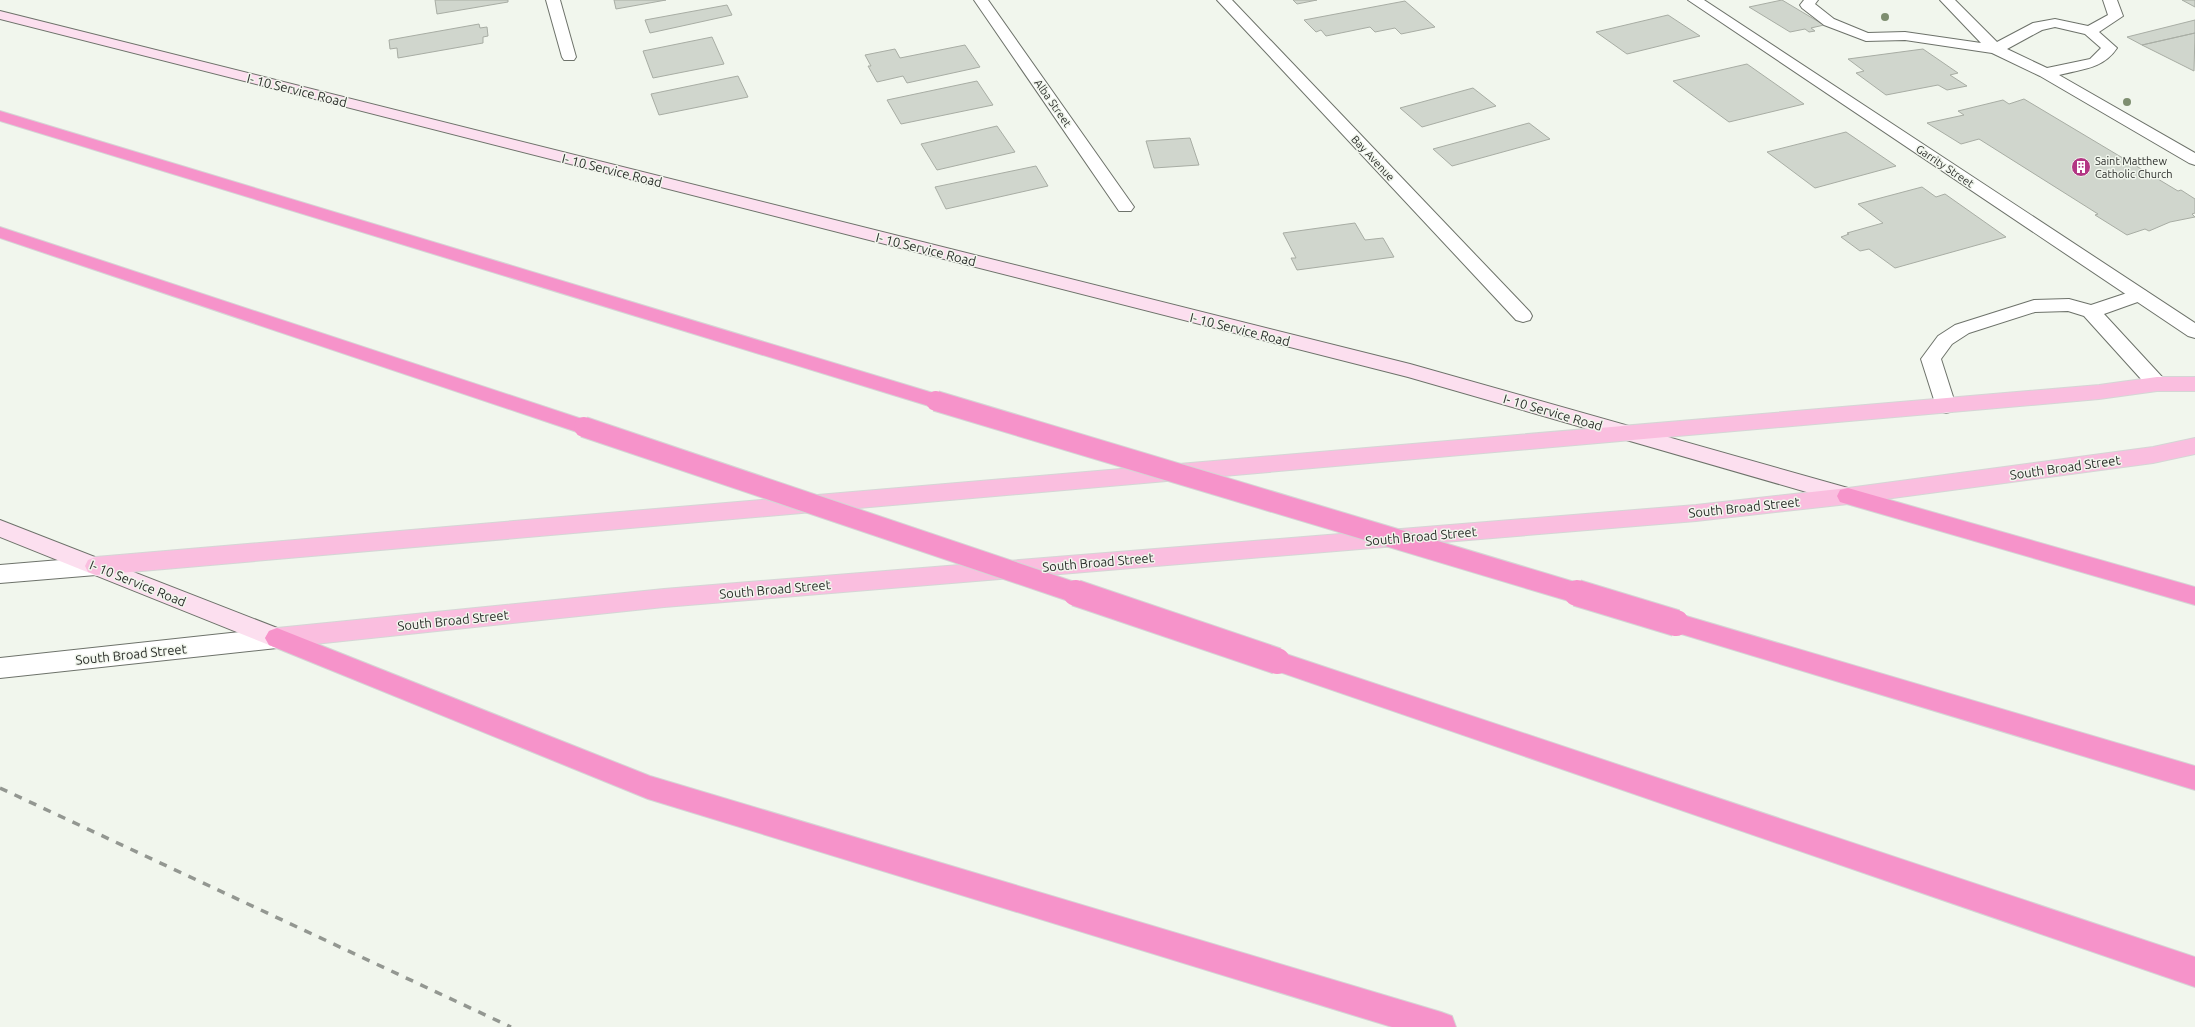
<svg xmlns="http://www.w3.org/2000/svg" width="2195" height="1027" viewBox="0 0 2195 1027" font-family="Ubuntu,sans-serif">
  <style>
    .building { fill: #d0d6cd; stroke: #a8ada4 }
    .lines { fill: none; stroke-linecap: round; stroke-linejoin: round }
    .service-casing { stroke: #6d726a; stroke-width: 2 }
    .minor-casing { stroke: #6d726a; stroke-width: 2 }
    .tertiary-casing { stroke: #6d726a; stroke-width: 2 }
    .secondary-casing { stroke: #6d726a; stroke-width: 2 }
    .primary-casing { stroke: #d5d5d5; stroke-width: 2 }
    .motorway-casing { stroke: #d5d5d5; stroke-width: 2 }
    .service { fill: #fff; fill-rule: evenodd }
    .minor { fill: #fff; fill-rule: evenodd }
    .tertiary { fill: #fff; fill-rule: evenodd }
    .secondary { fill: #fcdfef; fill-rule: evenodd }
    .primary { fill: #fabedf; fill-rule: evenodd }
    .motorway { fill: #f693ca; fill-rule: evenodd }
    .rail { stroke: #939791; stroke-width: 3.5; stroke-dasharray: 8 8; stroke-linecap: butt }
    .motorway-bridge-far1-casing { stroke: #d5d5d5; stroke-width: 22; stroke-linecap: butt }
    .motorway-bridge-casing { stroke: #d5d5d5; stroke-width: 28; stroke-linecap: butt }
    .motorway-bridge-far1 { stroke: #f693ca; stroke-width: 20 }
    .motorway-bridge { stroke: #f693ca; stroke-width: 26 }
    .tree { fill: #7e8e70 }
    .labels { text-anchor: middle; stroke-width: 3; stroke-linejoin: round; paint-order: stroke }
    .far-street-label { font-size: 11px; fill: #2d2f2c; stroke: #f1f6ed }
    .far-poi-label { font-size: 11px; fill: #2d2f2c; stroke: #f1f6ed; text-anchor: start }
    .street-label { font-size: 13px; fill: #2d2f2c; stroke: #f1f6ed }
  </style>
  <rect width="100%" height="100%" fill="#f1f6ed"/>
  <path class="building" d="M435,0h73v2l-71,12z
    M614,0h52l-50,9z
    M1293,0h24l-20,4z
    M1782,0l42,25 -13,3 4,3 -6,1 -4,-3 -15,3 -41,-25z
    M2182,0h13v7z
    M1405,1l30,26 -34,7 -6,-6 -20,4 -5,-5 -44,9 -5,-6 -5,2 -12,-12z
    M727,5l5,10 -82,18 -5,-13z
    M1668,15l32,21 -73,18 -31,-22z
    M2195,20v13l-53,12 -15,-8z
    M479,24l1,4 7,-1 1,9 -5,1v6l-85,15 -1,-10 -7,1 -1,-9z
    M2195,33l-1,38 -52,-26z
    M712,37l12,27 -71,14 -10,-27z
    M965,45l15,22 -73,16 -4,-7 -26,6 -9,-16h3l-6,-11 30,-6 5,9z
    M1923,49l35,24 -8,2 17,11 -20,4 -9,-5 -52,10 -30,-22 8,-2 -16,-12z
    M1747,64l57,40 -75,18 -56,-41z
    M738,76l10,21 -89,18 -8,-21z
    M977,81l16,24 -92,19 -14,-24z
    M1473,88l23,18 -74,21 -22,-19z
    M2024,99l154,92 3,-1 14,9v14l-3,1 3,3 -25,5 -21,9 -4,-2 -18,6 -32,-20 3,-1 -119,-75 -18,5 -34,-21 37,-8 -6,-4 45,-11 6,4z
    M1529,123l21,16 -98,27 -19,-17z
    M997,126l18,26 -78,18 -16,-26z
    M1846,132l50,34 -81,22 -48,-36z
    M1190,138l9,27 -45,3 -8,-27z
    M1036,166l12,20 -102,23 -11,-22z
    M1922,187l14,10 9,-3 61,43 -111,31 -26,-19 -9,2 -19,-14 8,-3 -2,-1 36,-10 -25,-19z
    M1355,223l10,17 18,-2 11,19 -97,13 -6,-12h5l-13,-25z"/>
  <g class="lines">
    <defs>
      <path id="service" d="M1804,0h14l-3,4 19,15 34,14 37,-1 76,11 -41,-43h15l42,42 36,-19 22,-4 33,7 20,-11 -5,-15h14l6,16 -24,16 18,16c-14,21 -35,21 -58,27l136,78v12l-6,-2 -149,-87 -48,-23 -87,-13 -39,1 -42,-16 -22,-17 -2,-3zM2055,27l30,7 16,14 -11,11 -43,9 -40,-19 35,-19z
        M2139,289l7,2 2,4 -2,4 -42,15 60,65 3,5 -3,5 -7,2 -7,-2 -66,-73 -16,-5 -33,1 -66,21 -17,11 -11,15 15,47 -3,5 -7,2 -7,-2 -3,-5 -15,-47 17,-23 17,-11 79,-25 35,-1 22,6z"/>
      <path id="minor" d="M546,0h14l16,57 -2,3h-10l-2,-3z
        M974,0h14l146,207 -3,4h-12z
        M1217,0h15l298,312 2,4 -2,4 -7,2 -7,-2z
        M1688,0h16l491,323v15l-7,-2z"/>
      <path id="tertiary" d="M96,557l8,3 3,6 -3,6 -8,3 -96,8v-18z
        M277,628l8,3 4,7 -4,7 -8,3 -277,30v-20z"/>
      <path id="secondary" d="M0,11l1410,353 438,124 8,2 3,6 -3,6 -8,2 -440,-127 -1408,-358z
        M0,520l285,111 4,7 -4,7 -8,3 -8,-3 -269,-108z"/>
      <path id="primary" d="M2157,377h38v14h-38l-58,8 -2003,176 -8,-3 -3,-6 3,-6 8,-3 2003,-172z
        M2195,438v16l-42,9 -305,41 -152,17 -1032,86 -387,41 -8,-3 -4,-7 4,-7 8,-3 387,-39 1032,-84 152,-17 305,-41z"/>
      <path id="motorway" d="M0,111l943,285 3,5 -3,5 -7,2 -7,-2 -929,-285z
        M0,227l591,195 3,5 -3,5 -7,2 -7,-2 -577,-194z
        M1848,488l347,99v18l-355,-103 -3,-6 3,-6z
        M1676,613l519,153v24l-527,-160 -4,-7 4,-7z
        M277,628l373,148 791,236 11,4 4,11h-64l-744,-228 -379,-154 -4,-7 4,-7z
        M1277,651l918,306v30l-927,-319 -3,-7 3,-7z"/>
    </defs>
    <use href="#service" class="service-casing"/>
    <use href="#minor" class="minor-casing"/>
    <use href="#tertiary" class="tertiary-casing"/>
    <use href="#secondary" class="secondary-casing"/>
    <use href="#primary" class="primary-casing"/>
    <use href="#motorway" class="motorway-casing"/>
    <use href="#service" class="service"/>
    <use href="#minor" class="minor"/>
    <use href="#tertiary" class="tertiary"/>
    <use href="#secondary" class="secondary"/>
    <use href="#primary" class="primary"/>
    <use href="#motorway" class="motorway"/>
    <path class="rail" d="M0,788l511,239"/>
    <defs>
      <path id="motorway-bridge-far1" d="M936,401l644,193
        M584,427l495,167"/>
      <path id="motorway-bridge" d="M1076,593l201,68
        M1577,593l99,30"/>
    </defs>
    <use href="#motorway-bridge-far1" class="motorway-bridge-far1-casing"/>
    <use href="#motorway-bridge" class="motorway-bridge-casing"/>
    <use href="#motorway-bridge-far1" class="motorway-bridge-far1"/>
    <use href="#motorway-bridge" class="motorway-bridge"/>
  </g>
  <g class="tree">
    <circle cx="1885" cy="17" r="4"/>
    <circle cx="2127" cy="102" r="4"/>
  </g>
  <defs>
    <symbol id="building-disc" viewBox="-11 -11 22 22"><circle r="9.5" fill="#b33684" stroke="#f1f6ed"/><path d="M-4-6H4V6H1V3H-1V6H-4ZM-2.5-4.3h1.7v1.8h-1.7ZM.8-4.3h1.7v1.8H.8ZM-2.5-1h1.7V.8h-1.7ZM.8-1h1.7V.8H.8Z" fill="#fff"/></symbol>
  </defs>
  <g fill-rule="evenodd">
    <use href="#building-disc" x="2070" y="156" width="22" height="22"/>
  </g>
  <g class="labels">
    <g class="far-street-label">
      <text transform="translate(1053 103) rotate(55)" y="4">Alba Street</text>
      <text transform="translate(1373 158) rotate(47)" y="4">Bay Avenue</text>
      <text transform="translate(1945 166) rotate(34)" y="4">Garrity Street</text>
    </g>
    <g class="far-poi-label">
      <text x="2095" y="165">Saint Matthew<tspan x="2095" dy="13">Catholic Church</tspan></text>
    </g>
    <g class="street-label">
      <text transform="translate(297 90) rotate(14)" y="5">I- 10 Service Road</text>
      <text transform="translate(612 170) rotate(14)" y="5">I- 10 Service Road</text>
      <text transform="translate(926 249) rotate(14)" y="5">I- 10 Service Road</text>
      <text transform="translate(1240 329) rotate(14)" y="5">I- 10 Service Road</text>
      <text transform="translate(1553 412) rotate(16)" y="5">I- 10 Service Road</text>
      <text transform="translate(2065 467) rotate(-8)" y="5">South Broad Street</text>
      <text transform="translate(1744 507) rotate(-6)" y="5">South Broad Street</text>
      <text transform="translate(1421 536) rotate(-5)" y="5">South Broad Street</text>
      <text transform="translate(1098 562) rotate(-5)" y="5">South Broad Street</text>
      <text transform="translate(138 583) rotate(22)" y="5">I- 10 Service Road</text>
      <text transform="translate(775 589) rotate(-5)" y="5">South Broad Street</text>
      <text transform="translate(453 620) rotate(-6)" y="5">South Broad Street</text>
      <text transform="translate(131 654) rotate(-6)" y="5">South Broad Street</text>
    </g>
  </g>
</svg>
